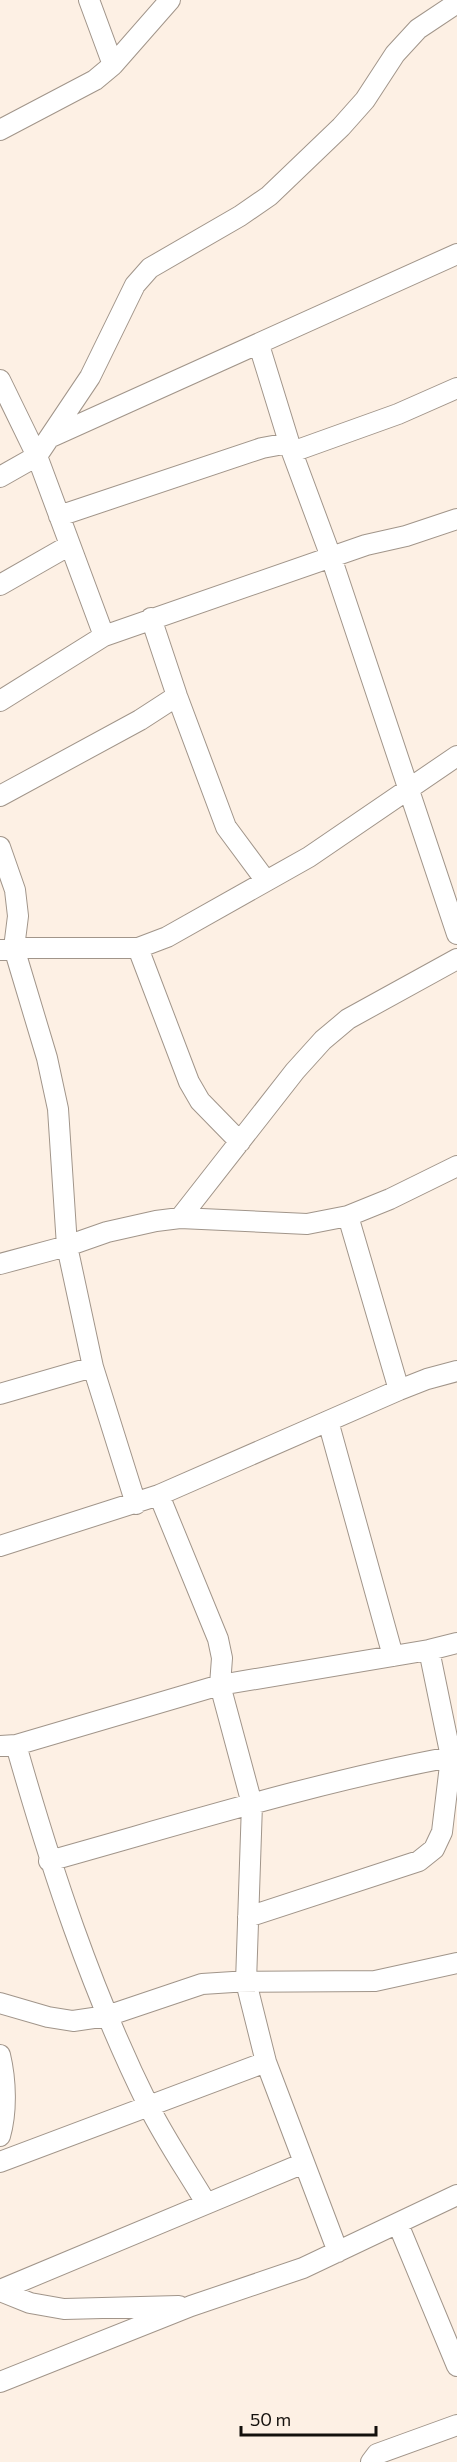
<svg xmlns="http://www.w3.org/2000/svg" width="457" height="2462" viewBox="0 0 457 2462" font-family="Commissioner,sans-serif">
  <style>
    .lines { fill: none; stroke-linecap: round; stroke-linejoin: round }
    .minor-casing { stroke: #a1958a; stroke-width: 22 }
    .minor { stroke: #fff; stroke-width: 20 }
  </style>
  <rect width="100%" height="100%" fill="#fdf0e4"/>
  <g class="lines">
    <defs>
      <path id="minor" d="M89,0l24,65
        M0,130l95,-50 18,-15 57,-65
        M259,345l33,107 39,105 126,377
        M0,380l37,76 67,180
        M49,438l408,-184
        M292,452l106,-38 59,-26
        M0,477l37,-21 53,-79 45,-92 15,-17 90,-52 29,-20 72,-69 24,-27 30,-46 23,-25 39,-26
        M59,516l203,-68 27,-5
        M0,585l70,-40
        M151,618l26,78 49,131 40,54
        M0,701l104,-65 262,-91 40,-9 51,-17
        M0,796l140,-76 37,-24
        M0,847l15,43 3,26 -4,32 33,110 11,51 9,137 26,121 43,137
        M138,948l51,134 11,19 40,41
        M0,950l14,-2h124l29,-11 142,-80 148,-101
        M348,1216l51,174
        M180,1218l115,-147 28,-31 25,-21 109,-60
        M0,1264l67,-18 40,-14 49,-11 24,-3 127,6 41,-8 42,-17 67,-33
        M0,1394l93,-27
        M328,1421l65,235
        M159,1495l59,144 4,19 -2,27 32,119 -6,178 20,80 72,190
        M0,1546l159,-51 240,-105 28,-11 30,-8
        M16,1745c35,123 75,245 132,360 17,34 39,66 58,98
        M0,1746l16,-1 204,-60 209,-35 28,-7
        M49,1861c133,-37 267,-79 402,-104
        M248,1917l171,-56 15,-12 8,-17 9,-75 -22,-107
        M0,2003l48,14 25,4 34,-5 95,-32 31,-2 142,-1 82,-18
        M0,2055c6,25 7,57 0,81
        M0,2162l266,-100
        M398,2224l59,142
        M0,2290l304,-127
        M0,2291l30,12 34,6 115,-3
        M0,2382l191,-76 112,-38 154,-73
        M371,2462l6,-8 80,-29"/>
    </defs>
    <use href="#minor" class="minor-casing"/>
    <use href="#minor" class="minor"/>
  </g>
  <path d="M241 2426v9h135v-9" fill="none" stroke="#14100c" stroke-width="3"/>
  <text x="250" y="2426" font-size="18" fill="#14100c" stroke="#fdf0e4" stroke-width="4.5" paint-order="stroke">50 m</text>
</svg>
